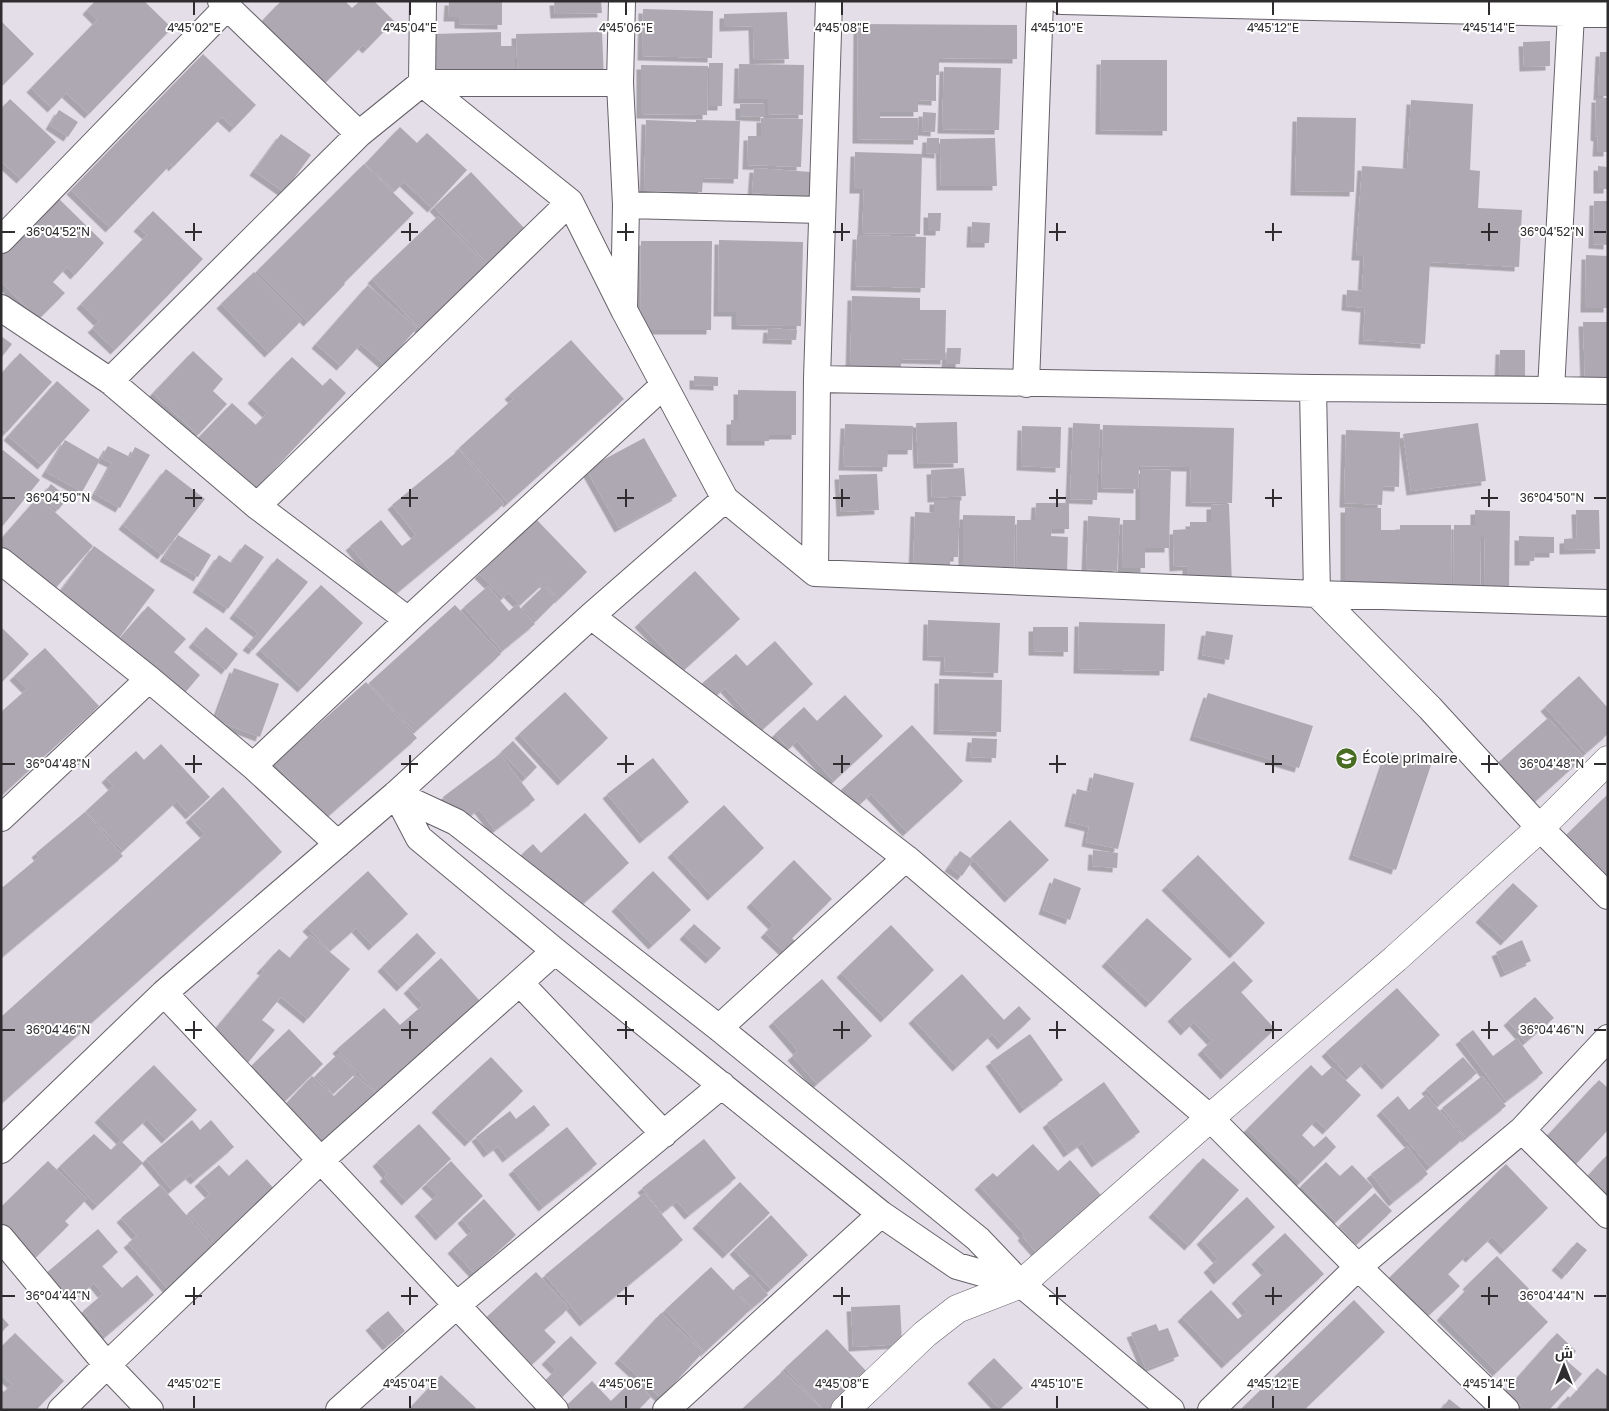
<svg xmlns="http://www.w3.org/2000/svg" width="1609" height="1411" viewBox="0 0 1609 1411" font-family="'Golos Text',Cairo,sans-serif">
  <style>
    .building { fill: #ada8b1; filter: url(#shadow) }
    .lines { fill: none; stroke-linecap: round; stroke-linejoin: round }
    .minor-casing { stroke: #666169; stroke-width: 28 }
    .tertiary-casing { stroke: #666169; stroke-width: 29 }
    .minor { stroke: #fff; stroke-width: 26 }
    .tertiary { stroke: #fff; stroke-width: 28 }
    .ticks { fill: none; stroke: #2e2c2f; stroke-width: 2 }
    .labels { text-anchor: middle; stroke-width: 4; stroke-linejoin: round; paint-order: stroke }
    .poi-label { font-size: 14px; fill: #2e2c2f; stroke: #fff; text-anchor: start }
    .ticks-label { font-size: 12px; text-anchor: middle; fill: #2e2c2f; stroke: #fff; stroke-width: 4; stroke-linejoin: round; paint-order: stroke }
  </style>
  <defs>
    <filter id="shadow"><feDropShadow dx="-4.5" dy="4.5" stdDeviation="0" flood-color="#0004"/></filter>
  </defs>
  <rect width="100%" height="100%" fill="#e4dee8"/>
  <path class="building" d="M95,1h49l28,27 -83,86 -23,-21 -14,15 -21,-20 66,-68 -10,-10z
    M281,1h64l7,7 8,-7h14l20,20 -27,28 -4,-4 -39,39 -63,-62z
    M449,1h53v24l-43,-1v-7h-11z
    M554,1h47l1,12 -47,1z
    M643,9l70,2 -1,47 -70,-2z
    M787,12l2,47 -35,1 -1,-34 -29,1v-13z
    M1,21l33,33 -33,33z
    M858,24l159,1v34l-78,-1v17h-3v26l-18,-1v12h-38v6h38v22l-61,-1z
    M501,32v14h14v35l-80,2 -1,-49z
    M602,32l2,48 -86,2 -2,-48z
    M1550,41v25l-26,1 -1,-25z
    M1600,52h8v44h-10z
    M203,54l53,51 -22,23 -12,-11 -49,50 -2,-3 -61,64 -39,-38z
    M1101,60h66v71l-67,-1z
    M709,63h14l-1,43h-13z
    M739,64l65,1 -1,50 -35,-1v-15h-30z
    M641,65l67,1 -1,49 -66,-1z
    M944,67l57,1 -2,62 -57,-1z
    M1596,98h12v54h-11l1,-15 -3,-1z
    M10,99l46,43 -35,37 -20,-18v-52z
    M1411,100l62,4 -3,66 10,1 -2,37 44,2 -3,57 -89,-5 -5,82 -62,-4 2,-32 -19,-2 1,-16 15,1 2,-35h-8l6,-90 45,3z
    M740,104h25v13l-25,-1z
    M59,110l19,12 -10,15 -18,-12z
    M923,112l13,1 -1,19 -13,-1z
    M1297,117l59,1 -2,74 -59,-1z
    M761,118l42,1 -2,48 -54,-2 1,-29h13z
    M646,120l50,2v-2l44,1 -2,58 -35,-1 -1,14 -58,-1z
    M400,127l17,16 10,-10 40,37 -35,38 -28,-26 -9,9 -30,-27z
    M281,134l30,21 -27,37 -30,-21z
    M927,138h12v16l-13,-1z
    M995,138l2,48h-56l-1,-47z
    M855,152l67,2 -2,80 -58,-1 2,-44h-10z
    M364,164l50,49 -70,70 1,1 -37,38 -51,-51z
    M1598,166l10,1v22h-10z
    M754,168l57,4 -2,25 -57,-4z
    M471,172l55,58 -37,35 -55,-58z
    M57,197l47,46 -29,32 -8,-8 -14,15 12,11 -26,26 -38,-37v-27z
    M1594,201h14v44l-15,-1z
    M153,211l50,48 -88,91 -23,-22 7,-6 -18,-18 66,-69 -9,-8z
    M928,213h13l-1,18h-12z
    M438,216l48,49 -66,64 -48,-50z
    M972,222l18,1 -1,20h-18z
    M857,235l69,2 -1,51 -70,-2z
    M719,240l84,2 -2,84 -65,-1v-13h-18z
    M641,241h71l-1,89h-71z
    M1586,255l22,1v52h-23z
    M254,272l48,48 -33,33 -48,-49z
    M368,285l49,43 -32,37 -24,-21 -20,22 -25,-22z
    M852,296l68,2v12h26l-1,50 -44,-1v9l-51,-1z
    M1583,322h25v58l-23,1z
    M768,328l29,2 -1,10 -29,-1z
    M1,336l11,8 -11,14z
    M571,340l53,59 -116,104 -49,-55 54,-49 -4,-4z
    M947,348h14l-1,16h-14z
    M1500,350h25v26h-26z
    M193,351l30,28 -10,12 14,13 -29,31 -45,-42z
    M20,353l32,29 -45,50 -6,-5v-53z
    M292,357l31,29 7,-8 16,15 -92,98 -56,-53 34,-35 24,22 11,-12 -15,-14z
    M694,376l24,1v9l-24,-1z
    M57,381l33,29 -48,55 -34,-29z
    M738,390l58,1v44h-27v6h-38v-21h7z
    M957,422l1,41 -40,1 -2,-41z
    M1073,423l27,1 -3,76 -27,-1z
    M1478,423l8,58 -75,10 -8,-57z
    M845,424l68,2 -1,24h-24l-1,17 -44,-1z
    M1103,425l131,3 -2,75 -42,-1 1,-35 -52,-1 -1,23 -37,-1z
    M1022,426l39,1 -1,41 -39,-2z
    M1346,430l54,2 -1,55 -16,-1 -1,19 -38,-2z
    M644,438l33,58 -58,32 -33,-59z
    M65,440l35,20 -18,32 -36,-20z
    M108,446l22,11 5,-10 15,8 -30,53 -25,-14 17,-31 -11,-5z
    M3,450l37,30 -39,48v-76z
    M459,450l45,54 -112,93 -42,-51 31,-26 21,26 14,-11 -24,-30z
    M964,468l2,28 -34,2 -1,-28z
    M166,469l39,30 -43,56 -39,-30z
    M1140,469l31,1 -2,78h-24v20h-23l1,-48h17z
    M877,474l2,36 -38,2 -2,-37z
    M51,484l17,14 -10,12 -17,-13z
    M38,497l55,49 -40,45 -52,-45v-7z
    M934,500h26l-2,57h-8v13l-37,-2 2,-56 19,1z
    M1036,503h33v26h-17l-1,7 17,1 -1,38 -51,-1 1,-54h18z
    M1229,504l3,81 -45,2v-21l-13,1 -1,-37 17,-1v-7h21v-17z
    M1345,508h36v22h19v-5h51l1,64 -107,-3z
    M1475,510l35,1 -1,79 -25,-1 1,-52h-4l-1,52h-27l1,-64h21z
    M1576,510h23l1,39 -36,1v-11l13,-1z
    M963,515l52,1 -1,56 -51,-1z
    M1088,516l32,2 -3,53 -31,-2z
    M536,519l51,53 -28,27 -15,-16 -24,22 -12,-12 -5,5 -24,-24z
    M178,535l33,20 -13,22 -34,-20z
    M1519,536l35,1v16h-19l-1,8h-15z
    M245,544l19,13 -36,52 -31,-21 22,-33 12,8z
    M94,546l61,44 -36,48 -60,-45z
    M277,558l31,24 -55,68 -6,-4 11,-13 -24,-19z
    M695,571l45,48 -56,51 -45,-47z
    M321,585l42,38 -61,65 -42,-38z
    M488,586l21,25 8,-7 18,20 -33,27 -38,-44z
    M544,586l13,14 -21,21 -14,-14z
    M455,605l46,49 -86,78 -46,-49z
    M148,606l38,33 -12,13 26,23 -17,20 -64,-56z
    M928,620l72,3 -2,50 -54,-2 1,-14 -18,-1z
    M1079,622l86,2 -1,47 -86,-2z
    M1,627l28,27 -28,29z
    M206,627l32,27 -12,16 -33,-27z
    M1033,627h35v25l-35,-1z
    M1206,631l27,4 -4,25 -27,-5z
    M775,641l38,43 -51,46 -37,-42 -15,13 -12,-14 38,-33 11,12z
    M45,648l54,58 -98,90v-84l26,-23 -13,-13z
    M234,668l45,16 -19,53 -45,-17z
    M1579,676l29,32v26l-22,19 -41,-46z
    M939,679l63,1 -1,52 -63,-2z
    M366,682l51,56 -92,81 -50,-56z
    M565,692l43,46 -46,43 -43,-47z
    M1208,693l105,33 -14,42 -105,-32z
    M845,695l38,41 -49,45 -37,-40 -8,8 -14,-15 29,-27 13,14z
    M1548,718l36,39 -55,50 -37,-39z
    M912,725l51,56 -56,51 -36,-38 -14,13 -16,-17z
    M972,738l25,1 -1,19 -26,-1z
    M513,741l24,26 -11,11 -25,-26z
    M161,744l49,53 -20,18 -13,-14 -54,50 -37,-40 27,-25 -7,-8 30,-27 8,9z
    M1388,751l43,14 -35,105 -43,-15z
    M500,754l35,46 -40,30 -16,-21 -17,13 -19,-25z
    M653,758l36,44 -45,37 -37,-45z
    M1094,773l40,10 -16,66 -32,-7 3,-15 -20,-5 8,-33 13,3z
    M223,787l59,65 -281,252v-87l204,-183 -15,-16z
    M1608,794v96l-49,-48z
    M724,805l40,43 -52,48 -40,-43z
    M85,812l38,44 -122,102v-73l2,2 36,-30 -3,-4z
    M585,813l44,50 -54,48 -53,-57 11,-10 8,9z
    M1010,820l39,40 -40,38 -38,-41z
    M1093,850l25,3 -1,15 -25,-2z
    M960,851l13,9 -11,16 -13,-9z
    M1198,855l67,68 -31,31 -68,-68z
    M794,860l38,39 -40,39 4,4 -11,10 -20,-19 8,-8 -22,-22z
    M368,871l40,43 -35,32 -17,-18 -26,23 -23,-24z
    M653,871l38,39 -38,35 -37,-38z
    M1054,878l27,10 -11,32 -27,-10z
    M1513,883l25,23 -33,35 -25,-23z
    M1147,918l45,41 -42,44 -44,-41z
    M694,924l27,24 -11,11 -26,-24z
    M891,925l43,45 -49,48 -44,-45z
    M417,933l19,20 -35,34 -19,-20z
    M310,935l40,34 -42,50 -27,-22 -19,23 13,10 -29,35 -36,-30 54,-64 -3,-2 18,-20 11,9z
    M1522,940l9,21 -26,12 -9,-21z
    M441,958l39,43 -103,92 -40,-44 47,-41 16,17 23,-20 -15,-16z
    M1234,961l19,20 -12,11 34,37 -50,46 -23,-25 10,-9 -18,-19 -9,9 -13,-14z
    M962,974l42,46 15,-14 12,13 -29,26 -10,-11 -35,33 -44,-48z
    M822,979l50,57 -55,48 -25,-28 6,-5 -25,-29z
    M1397,988l43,47 -54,50 -21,-23 -16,15 -23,-25z
    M1535,997l19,21 -28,24 -18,-21z
    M289,1029l34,35 -48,47 -34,-35z
    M1473,1030l20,26 24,-18 26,35 -37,28 -46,-61z
    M1030,1034l33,46 -39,29 -34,-47z
    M338,1054l18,19 -23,21 -17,-19z
    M491,1057l32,34 -54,51 -33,-34z
    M1463,1057l14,16 -38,32 -13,-16z
    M154,1065l43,45 -31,29 -19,-20 -25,23 21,21 -46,43 -37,-40 34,-32 17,16 10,-10 -22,-22z
    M1311,1065l11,11 10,-9 29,28 -34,35 -11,-10 -14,15 12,12 12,-11 10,11 -35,35 -54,-53z
    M356,1075l19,18 -54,57 -42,-39 33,-35 24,22 -2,-2z
    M1482,1076l24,30 -40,32 -24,-30z
    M1599,1080l9,8v42l-32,34 -29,-28z
    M1104,1082l36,50 -44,31 -14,-20 -14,10 -21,-30z
    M1426,1095l38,43 -34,29 -49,-56 17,-15 11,14z
    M534,1105l16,20 -43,33 -9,-12 -10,7 -12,-16 34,-26 6,8z
    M192,1120l8,10 11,-10 23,27 -39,33 -5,-5 -18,15 -26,-31z
    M419,1124l32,35 -45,42 -22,-24 3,-3 -10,-12z
    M567,1127l30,37 -54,43 -30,-37z
    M704,1139l32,39 -47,37 -12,-14 -15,12 -20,-25z
    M1033,1144l25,27 12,-11 31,35 -64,58 -15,-17 2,-2 -45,-49 14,-12 4,4z
    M1407,1146l21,28 -35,28 -22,-28z
    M1608,1154v47l-24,-21z
    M1203,1158l36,32 -50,56 -36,-33z
    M247,1159l30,33 -60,54 -29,-33 22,-19 -11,-12 20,-17 10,11z
    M48,1161l39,38 -22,22 4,4 -38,37 -30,-31v-24z
    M451,1161l32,35 -43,40 -21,-24 18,-17 -11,-11z
    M1326,1162l14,14 12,-11 21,22 -37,35 -35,-36z
    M1506,1164l42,44 -43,42 -13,-13 -22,21 -3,-3 -19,19 12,12 -34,32 -38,-39z
    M740,1182l30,31 -43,41 -30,-30z
    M160,1185l56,64 -47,41 -41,-47 9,-7 -16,-18z
    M644,1193l39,47 -99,82 -39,-47z
    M1375,1193l17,18 -36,34 -17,-19z
    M1247,1197l28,30 -57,53 -10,-12 10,-9 -17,-19z
    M484,1199l32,36 -42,38 -22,-24 20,-18 -10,-12z
    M771,1215l37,40 -37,34 -37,-39z
    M98,1229l20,23 -16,14 20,22 15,-13 17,20 -49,42 -22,-26 20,-17 -9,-11 -25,22 -25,-30z
    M1285,1233l39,41 -98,90 -44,-47 29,-27 27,29 9,-7 -11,-13 30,-28 -10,-11z
    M1577,1242l10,8 -21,25 -10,-9z
    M1497,1256l34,35 -7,7 24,24 -51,50 -56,-56 28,-29 -2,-2z
    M711,1267l40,42 -46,43 -40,-42z
    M536,1272l33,36 -25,22 12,12 -33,31 -45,-48z
    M751,1275l17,20 -16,13 -17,-20z
    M1354,1300l31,32 -81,78h-64z
    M900,1305l2,39 -49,3 -2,-40z
    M388,1311l17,20 -18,15 -17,-20z
    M661,1313l42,39 -42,46 -42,-39z
    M1,1316l8,9 -8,7z
    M1156,1324l3,7 9,-3 11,28 -33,13 -15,-36z
    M827,1329l41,44 -40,37h-4l-39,-42z
    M15,1333l49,48 -28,29h-35v-21l3,3 8,-8 -11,-10v-27z
    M1557,1333l19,18 -9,10 15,13 -33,36h-23l-21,-19z
    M571,1336l26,27 -44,43 -17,-17 20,-19 -10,-10z
    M994,1358l29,30 -23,21 -28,-30z
    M1597,1368l11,9v29l-3,4h-49l12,-14 2,2z
    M783,1371l37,36 -3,3h-76z
    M441,1375l35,33 -2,2h-66z
    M634,1379l17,18 -13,13h-76l30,-29 19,20z
    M1449,1399l14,11h-22z"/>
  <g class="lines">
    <defs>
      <path id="minor" d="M221,1l138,133 63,-51 1,-82
        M1062,1l546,13
        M1571,14l-20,376 57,1
        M620,83l2,-82
        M626,205l195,5
        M1,240l226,-233
        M1,308l109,73 147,125 313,-304
        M624,310l2,-105 -6,-122h-198l148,119 54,108 101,189
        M817,379l496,9 238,2
        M110,381l249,-247
        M1026,384l14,-383
        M1313,388l4,206 113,114 110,120 68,68
        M1,561l148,118 104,87 85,78
        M815,573l2,-194 12,-378
        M591,616l134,-117 90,74 502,21 291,9
        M408,620l256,-235
        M253,766l155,-146 -151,-114
        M396,794l60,28 263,206 259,211 43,45 150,126
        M396,794l23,44 136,113 326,263 76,52 64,18
        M1,818l148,-139
        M520,983l144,151
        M164,993l232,-199 195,-178 315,242 304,260 148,149 148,143
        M719,1028l187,-170
        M1522,1130l86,85
        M1,1150l163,-157 391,417
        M1,1238l106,127 214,-205 234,-209
        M61,1410l46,-45 43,45
        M339,1410l118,-105 265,-220
        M666,1410l215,-196
        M1211,1410l147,-143 164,-137 86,-92"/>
      <path id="tertiary" d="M845,1410l80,-76 32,-25 64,-25 189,-166 185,-159 145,-131 68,-68"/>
    </defs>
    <use href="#minor" class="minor-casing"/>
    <use href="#tertiary" class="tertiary-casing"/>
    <use href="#minor" class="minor"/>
    <use href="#tertiary" class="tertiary"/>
  </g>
  <path class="ticks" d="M194,2v13M410,2v13M626,2v13M842,2v13M1057,2v13M1273,2v13M1489,2v13M194,223v18M410,223v18M626,223v18M842,223v18M1057,223v18M1273,223v18M1489,223v18M2,232h13M185,232h17M401,232h17M617,232h17M833,232h17M1049,232h17M1265,232h17M1481,232h17M1594,232h12M194,489v18M410,489v18M626,489v18M842,489v18M1057,489v18M1273,489v18M1489,489v18M2,498h13M185,498h17M401,498h17M617,498h17M833,498h17M1049,498h17M1265,498h17M1481,498h17M1594,498h12M194,755v18M410,755v18M626,755v18M842,755v18M1057,755v18M1273,755v18M1489,755v18M2,764h13M185,764h17M401,764h17M617,764h17M833,764h17M1049,764h17M1265,764h17M1481,764h17M1594,764h12M194,1021v18M410,1021v18M626,1021v18M842,1021v18M1057,1021v18M1273,1021v18M1489,1021v18M2,1030h13M185,1030h17M401,1030h17M617,1030h17M833,1030h17M1049,1030h17M1265,1030h17M1481,1030h17M1594,1030h12M194,1287v18M410,1287v18M626,1287v18M842,1287v18M1057,1287v18M1273,1287v18M1489,1287v18M2,1296h13M185,1296h17M401,1296h17M617,1296h17M833,1296h17M1049,1296h17M1265,1296h17M1481,1296h17M1594,1296h12M194,1396v12M410,1396v12M626,1396v12M842,1396v12M1057,1396v12M1273,1396v12M1489,1396v12"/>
  <defs>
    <symbol id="school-disc" viewBox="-11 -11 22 22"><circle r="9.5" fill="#496c23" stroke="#fff"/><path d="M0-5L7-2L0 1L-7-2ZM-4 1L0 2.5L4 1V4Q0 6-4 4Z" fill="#fff"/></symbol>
  </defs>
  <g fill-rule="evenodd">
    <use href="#school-disc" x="1334" y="746" width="25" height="25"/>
  </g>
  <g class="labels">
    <g class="poi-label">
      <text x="1362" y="763">École primaire</text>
    </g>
  </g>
  <g class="ticks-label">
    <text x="194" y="32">4°45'02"E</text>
    <text x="410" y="32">4°45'04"E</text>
    <text x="626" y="32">4°45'06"E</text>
    <text x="842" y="32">4°45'08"E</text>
    <text x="1057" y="32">4°45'10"E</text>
    <text x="1273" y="32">4°45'12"E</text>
    <text x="1489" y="32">4°45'14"E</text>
    <text x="58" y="236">36°04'52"N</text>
    <text x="1552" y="236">36°04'52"N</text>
    <text x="58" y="502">36°04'50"N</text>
    <text x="1552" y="502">36°04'50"N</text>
    <text x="58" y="768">36°04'48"N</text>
    <text x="1552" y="768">36°04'48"N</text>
    <text x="58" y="1034">36°04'46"N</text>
    <text x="1552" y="1034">36°04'46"N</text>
    <text x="58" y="1300">36°04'44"N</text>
    <text x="1552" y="1300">36°04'44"N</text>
    <text x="194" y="1388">4°45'02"E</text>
    <text x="410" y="1388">4°45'04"E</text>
    <text x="626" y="1388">4°45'06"E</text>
    <text x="842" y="1388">4°45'08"E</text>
    <text x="1057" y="1388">4°45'10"E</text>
    <text x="1273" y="1388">4°45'12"E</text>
    <text x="1489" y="1388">4°45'14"E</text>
  </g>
  <rect width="1609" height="1411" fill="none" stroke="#2e2c2f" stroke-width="5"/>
  <g transform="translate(1564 1366)" stroke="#ffffff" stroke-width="4" paint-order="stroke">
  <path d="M0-4L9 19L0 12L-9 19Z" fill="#2e2c2f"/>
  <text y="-8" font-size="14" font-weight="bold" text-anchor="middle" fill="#2e2c2f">ش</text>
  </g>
</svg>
